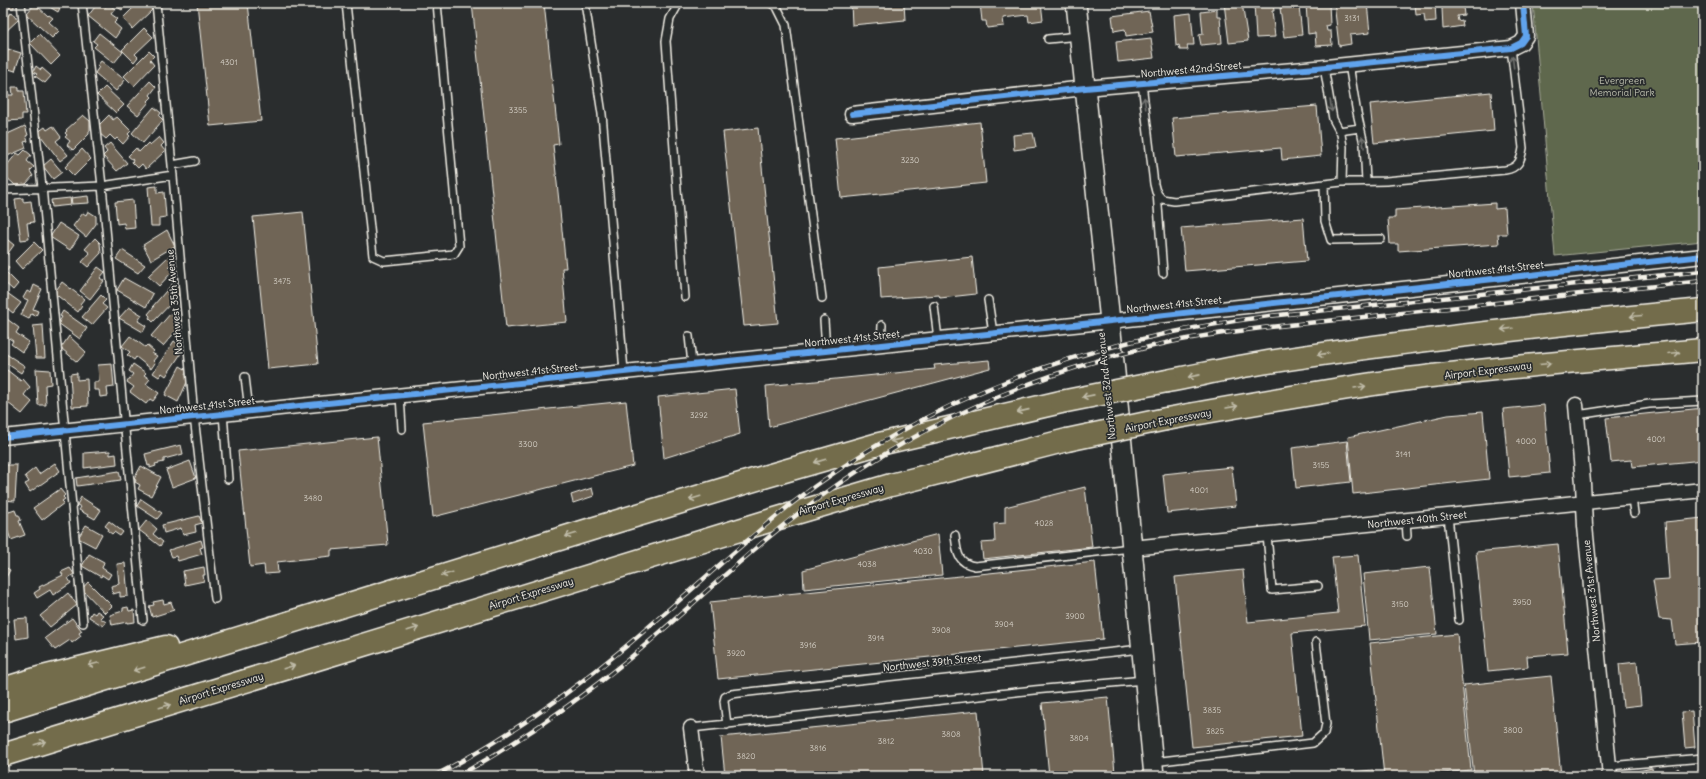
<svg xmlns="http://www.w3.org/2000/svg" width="1706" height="779" viewBox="0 0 1706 779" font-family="Delius,sans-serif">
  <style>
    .green { fill: #5e674d; stroke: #a9ac9a }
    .building { fill: #6f6556; stroke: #f4f1e8 }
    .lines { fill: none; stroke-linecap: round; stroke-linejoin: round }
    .service-casing { stroke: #f4f1e8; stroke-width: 10 }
    .minor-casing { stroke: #f4f1e8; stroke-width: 17 }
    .secondary-casing { stroke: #f4f1e8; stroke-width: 22 }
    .motorway-casing { stroke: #f4f1e8; stroke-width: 25 }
    .service { stroke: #2a2d2e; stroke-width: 7 }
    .minor { stroke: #2a2d2e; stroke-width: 14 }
    .secondary { stroke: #2a2d2e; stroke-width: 19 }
    .motorway { stroke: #736c4b; stroke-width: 22 }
    .rail-casing { stroke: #f4f1e8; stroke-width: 4.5 }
    .rail { stroke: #2a2d2e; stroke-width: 3; stroke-dasharray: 9; stroke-linecap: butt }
    .motorway-bridge-casing { stroke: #f4f1e8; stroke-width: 25; stroke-linecap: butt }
    .motorway-bridge { stroke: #736c4b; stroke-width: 22 }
    .cycleway-casing { stroke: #2a2d2e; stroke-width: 8 }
    .cycleway { stroke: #60a3ed; stroke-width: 6 }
    .oneway { stroke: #71726f }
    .oneway2 { stroke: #c0bca9 }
    .labels { text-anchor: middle; stroke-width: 3.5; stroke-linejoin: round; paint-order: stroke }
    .number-label { font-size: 8px; fill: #d3cec4 }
    .street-label { font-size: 10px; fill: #f4f1e8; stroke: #2a2d2e }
    .park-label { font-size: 10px; fill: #b8baaa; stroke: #2a2d2e }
  </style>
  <rect width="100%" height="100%" fill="#2a2d2e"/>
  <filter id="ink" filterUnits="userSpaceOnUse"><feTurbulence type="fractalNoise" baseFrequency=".025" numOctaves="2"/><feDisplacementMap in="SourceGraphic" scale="8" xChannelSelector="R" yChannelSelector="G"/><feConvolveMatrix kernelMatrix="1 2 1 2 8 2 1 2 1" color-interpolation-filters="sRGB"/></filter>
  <g filter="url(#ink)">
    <path class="green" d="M1533,3h170v238l-148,15z"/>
    <path class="building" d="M3,3h11v5h-8v4h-3z
      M43,3h15l3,3 -3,6z
      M98,3l8,4 2,-3 7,5 -4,5 7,5 -4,4 7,6 -6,9 -27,-22z
      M111,3h17l-6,7z
      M138,3h8l6,7 -20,19 -9,-11z
      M197,3h51l13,118 -51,5z
      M472,3h72l15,141 -6,1 13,123h-4l5,54 -61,6z
      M851,3h53l1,17 -53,5z
      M980,3h61l2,17 -14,2 -1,-7 -25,3 1,8 -17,2 -1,-7h-4z
      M1114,3h31v1l-28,3v-4z
      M1224,3h18l6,38 -19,2z
      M1254,3h19l1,8h-2l3,26 -19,1z
      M1329,3l1,22 -4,1 1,5h4l1,14 -16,1 -1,-13 -7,1 -2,-30z
      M1334,3h33l3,30 -20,2 1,9 -12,2z
      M1415,3h20l1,18 -11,1 -1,-8 -8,1z
      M35,4l13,12 1,-1 4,3 -4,4 10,9 -7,7 -26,-24z
      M1443,5h6v2l14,-1 1,9 -7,1 1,5 4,-1 1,6 -20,3 -1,-21 1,-1z
      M1299,6l3,29 -18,2 -4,-29z
      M1217,10v7h3l2,26 -21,2 -2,-10 4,-1 -2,-22z
      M1149,11l4,21 -27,4 -1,-7 -11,2 -2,-15z
      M12,12l6,8 -15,14v-14z
      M1191,13l3,32h-7l1,5h-8l-1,-5 -3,1 -2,-31z
      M144,28l9,9 -18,17 3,3 -4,5 -12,-12z
      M99,33l24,19 -9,11 -20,-16 3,-3 -4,-3z
      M39,34l21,22 -9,9 -21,-22z
      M1151,38l3,20 -36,4 -2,-20z
      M8,49l13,4 -6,18 -6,-2 -4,12h-2v-17z
      M149,51l5,5 -4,4 4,5 -20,21 -10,-10z
      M101,61l24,19 -9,11 -21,-18 4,-6 -2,-1z
      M36,66l5,4 1,-2 9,8 -6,7 -10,-7 2,-2 -4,-2z
      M150,81l6,6 -6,8 2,2 -4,4 1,1 -11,13 -11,-9z
      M12,87h7v4h5l2,23h-4v6l-15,1 -2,-26h8z
      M105,87l19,18 -8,8 -19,-18z
      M1491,92l3,39 -120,12 -4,-39z
      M1317,106l4,50 -39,4 -1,-12 -105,9 -4,-39z
      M154,107l7,6 -2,3 4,4 -20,23 -11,-10z
      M83,115l7,6v10h-1v3l-16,16 -6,-5 3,-4 -5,-4 2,-2 -2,-2 2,-2 -1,-1z
      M109,115l4,5 4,-3 14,14 -3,3 2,2 -7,8 -6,-6 -2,2 -5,-5 -4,4 -7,-6v-8z
      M980,122l6,61 -145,15 -6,-60z
      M25,126l3,9 -2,1 2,5 -4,1 2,6 -21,9 -2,-4v-17z
      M53,126l8,11 -5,4 12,14 -8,6 -22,-29 7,-5 2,3z
      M758,128l20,195 -34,3 -21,-194z
      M1033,133l3,14 -22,3 -1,-15z
      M159,137l5,6 -3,3 4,5 -19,18 -4,-5 -4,4 -6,-6 1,-2 -5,-4 8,-8 3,4 9,-9 2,2z
      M110,143l17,20 -10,8 -14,-15 4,-4 -3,-4z
      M82,149l9,10 -17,17 -9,-9z
      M25,150l6,5 -4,6 7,6 -4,4 3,5 -7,8 -11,1 -10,-9 2,-3 -4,-3 14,-17 3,2z
      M51,159l11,13 -9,7 -10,-13z
      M157,186v7l7,-1 2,25 -7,1v8h-8l-3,-39z
      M88,196l1,7 -17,1 -1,-6z
      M23,198v4l8,-1 3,21 -7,1 2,16 -8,1 -6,-41z
      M70,198l1,7 -19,2 -1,-7z
      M133,200l2,28 -10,1 -1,-6 -7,1 -2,-22z
      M1495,203v6l10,-1 2,26h-9l1,10 -101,7v-7h-8l-2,-26h7v-8z
      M88,211l8,5v8l-10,13 -13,-11 10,-13 3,2z
      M303,212l15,152 -50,5 -15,-152z
      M1303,218l4,43 -122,10 -4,-43z
      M3,222l5,4 -5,6z
      M59,223l20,13 -9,14 -20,-13z
      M167,230l8,16 -24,14 -8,-15z
      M3,236l11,9 -8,11 -3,-2z
      M95,238l5,5 1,10 -13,14 -6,-5 8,-9 -5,-4z
      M34,242l8,8 -20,19 -7,-8z
      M122,250l23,15 -7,8 -22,-14z
      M169,256l6,6 -7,6 4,4 -13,14 -11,-10z
      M972,257l4,37 -36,4 -1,-3 -58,4 -2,-32z
      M3,262l6,6 -3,4 12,12 -5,6 -10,-9z
      M98,267l7,5 -5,6 4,3 -14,18 -10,-8z
      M124,278l29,16 -7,13 -29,-17z
      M62,282l22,17 -4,5 2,2 -4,6 -24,-19z
      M173,283l6,5v7l-26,27 -4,-4 1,-2 -2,-2 6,-7 -1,-1z
      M34,285l8,4 -9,20 5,2 -2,5 -5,-2 -2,5 -8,-4 7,-15 -5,-2 4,-7 4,2z
      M3,290l18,13 -8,10 -10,-8z
      M101,295l5,5 -4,4 5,4 -15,17 -10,-8z
      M129,307l13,8 -4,6 8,5 -3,6 -24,-14z
      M63,311l24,17 -7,11 -22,-16 4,-6 -2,-1z
      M171,313l12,10 -20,23 -12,-10z
      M3,316l16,12 -3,5 13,9 -7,10 -11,-8 2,-3 -10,-7z
      M43,325l2,33h-9l-3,-32z
      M69,336l17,16 -9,10 -16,-14z
      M130,336l15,11 2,-2 7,6 -2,2 5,3 -4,5 2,2 -4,6 -15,-12 -2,3 -7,-5 3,-3 -8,-6z
      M174,341l8,5 -2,9 -14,21 -4,-3 -3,4 -6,-4z
      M3,352l22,14 -4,7 -18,-12z
      M989,360l1,8 -221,59 -3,-41 169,-17 -1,-4z
      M112,364l2,23 -7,1 1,8 -8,1 -1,-7h-5v-8h5l-1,-17z
      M133,364l13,9 -2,2 6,4 -4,5 13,9 -6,8 -3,-2 -4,5 -16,-12 4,-5 -7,-5 6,-8 -4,-3z
      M180,366l7,4 -2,4 2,1v7l-9,20 -13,-7z
      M36,369l14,1 1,14 -6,1 1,20h-8z
      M7,370l14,11 2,-2 7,8 -6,8 8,7 -10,12 -19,-15v-24z
      M77,373v7l10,-1 1,27 -16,1 -2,-33z
      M735,389l5,45 -76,24 -6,-61z
      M626,401l7,65 -200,51 -10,-95z
      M1544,405l6,68 -41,4 -6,-68z
      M1703,408v52l-71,7 -1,-7 -20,2 -5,-44z
      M1483,412l6,67 -136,15 -5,-57 100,-22z
      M377,437l11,108 -57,5v6l-54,6 1,11 -13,1 -1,-9 -14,2 -12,-116z
      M1347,441l4,41 -55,6 -4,-40z
      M181,445l2,9 -19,5v3l-9,2 1,2 -6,2v-3l-2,1 -3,-12z
      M110,451v4l6,-1 1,10 -33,4v-15z
      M190,461l6,17 -24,9 -6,-17z
      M55,463l5,8 -30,21 -5,-8 4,-2 -4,-6 10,-8 4,6z
      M3,465h14l-2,36 -12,-1z
      M141,466l20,11 -10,19 -13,-7 2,-4 -5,-3 1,-2 -2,-1z
      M1232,467l4,39 -69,7 -4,-39z
      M119,471l2,9 -44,6 -1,-8z
      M1085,487l7,60 -109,12 -2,-16 14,-1 -1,-18 11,-1v-16z
      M592,488l2,8 -21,7 -2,-8z
      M60,489l5,6 -2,2 2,2 -3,2 2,2 -22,17 -9,-12z
      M81,497l20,13 -6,9 -16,-9 2,-3 -4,-2z
      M141,499l21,14 -5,6 -20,-13z
      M8,510l1,2 6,-2 2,5h2l2,5 -2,1 6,14 -14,5 -8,-21v-7z
      M199,516l3,7 -7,2 1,7 -13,3 -2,-7 -17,5 -2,-8z
      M1703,518v124l-28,2 -3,-24 -13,-1 -6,-39 16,-1 -4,-57z
      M147,520l10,9 -4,5 10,8 -3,4 -21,-16z
      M109,521l14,11 -3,4 -6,-4 -2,2 -4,-3 1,-2 -4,-3z
      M86,525l16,9 -7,13 -17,-9z
      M938,534l4,41 -138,14 -1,-19z
      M201,540l2,7 -3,1 2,6 -24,7 -2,-5 -4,1 -3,-7z
      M1558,544l10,109 -41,3 1,11 -40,4 -12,-119z
      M89,554l15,8 -2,6 9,6 -3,5 -6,-4 -1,2 -19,-11z
      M1358,555l7,71 -73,7 10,103 -110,11 -17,-170 68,-7 5,52 90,-9 -6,-56z
      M1095,562l8,77 -385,40 -8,-77z
      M125,563l3,33 -8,1v-5l-7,2 -2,-8 8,-2 -2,-20z
      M3,566l7,4 -6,11 -1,-1z
      M204,567l1,8h-2l1,6 -19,4 -2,-14z
      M1430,567l7,67 -68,6 -6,-66z
      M70,568l4,6 -6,4 3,5 -18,12 -3,-5 -13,8 -3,-5 6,-4 -1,-2 24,-12 -2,-3z
      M88,582l24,24 -7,7 -23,-24z
      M68,593l9,12 -27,22 -10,-11z
      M163,600l1,4 7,-2 3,8 -22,7 -3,-11 5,-1 -1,-3z
      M128,607l1,4 5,-1 1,12 -8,1v-1l-15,3 -2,-10 13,-4v-3z
      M97,611l6,4 -3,3 6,4 -3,4 -14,-9 3,-5 3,2z
      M27,618l1,19 -12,2 -2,-20z
      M72,618l10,13 -3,2 2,3 -9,7 -2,-3 -15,10 -10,-12z
      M1457,634l14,136 -56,6h-31l-14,-133z
      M1637,662l4,43 -18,2 -4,-43z
      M1551,676l10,100h-87l-10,-91z
      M1108,697l7,76 -27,3h-39l-7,-73z
      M978,711l6,65h-259l-4,-39z
      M1692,711l3,36 -10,1 -3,-36z
      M1652,768l1,8h-13l-1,-5z
      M1678,768l6,8h-10l-2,-3z
      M1373,770l1,6h-22v-4z"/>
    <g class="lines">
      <defs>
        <path id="service" d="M21,3l21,184 41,436
          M82,3l20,183 41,434
          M156,3l16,162 22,251 21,183
          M346,3l27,253 11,5 70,-7 5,-8 -22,-243
          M585,3l17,111 22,257
          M679,3l-9,16 -4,22 19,256
          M771,3l6,4 9,18 36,273
          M1048,39l31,-3
          M1349,64l7,44 8,36 2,37
          M1324,67l9,52 8,15 2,13 -1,35
          M1142,83l12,101 2,8 6,7 12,2 168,-19 44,-1 119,-11c13,-2 16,-9 18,-22l-12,-100
          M1339,131l21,-3
          M172,165l23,-4
          M1324,184l1,37 6,19 50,-1
          M3,190l99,-4 71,-11
          M1157,192l6,81
          M988,300l5,33
          M934,306l4,33
          M824,320l2,30
          M689,336l3,28
          M881,345l1,-20
          M245,377l4,33
          M400,395l2,34
          M223,413l5,66
          M1577,415l72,-11 54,-3
          M1632,498l2,15
          M1448,516l11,104
          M1406,520l1,16
          M955,535c2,15 1,28 20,31l156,-18
          M1267,535l5,55 46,-4
          M727,725l-3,-24 1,-4 6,-3 410,-45
          M691,728l343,-38 110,-10
          M1153,762l160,-19 11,-10 2,-9 -10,-82
          M1609,766l94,-8"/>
        <path id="minor" d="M852,114l233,-26 231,-20 195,-20 10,-5 5,-7 -3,-33
          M1576,405l7,78 2,43 25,250
          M3,437l1080,-113 620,-68
          M1132,548l571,-58
          M691,728l6,48"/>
        <path id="secondary" d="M1076,3l34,318 44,455"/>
        <path id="motorway" d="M1167,381c32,-6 63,-13 95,-18 147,-23 294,-39 441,-53
          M1166,419c80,-14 161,-29 242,-40 98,-13 197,-20 295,-29
          M3,689l36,-11 127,-31
          M3,711l592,-183 172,-52 108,-31 186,-43
          M3,755l769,-235 119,-35 176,-45"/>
      </defs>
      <use href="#service" class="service-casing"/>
      <use href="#minor" class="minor-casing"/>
      <use href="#secondary" class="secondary-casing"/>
      <use href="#motorway" class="motorway-casing"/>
      <use href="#service" class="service"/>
      <use href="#minor" class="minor"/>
      <use href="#secondary" class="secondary"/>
      <use href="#motorway" class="motorway"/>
      <defs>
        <path id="rail" d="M434,776c68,-35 131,-79 190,-128 56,-47 109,-97 166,-143 142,-111 302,-166 479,-189l434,-45
          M458,776c61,-34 117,-73 172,-118 57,-47 110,-100 169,-145 109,-85 237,-142 372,-171 33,-7 66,-11 99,-15l433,-46"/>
      </defs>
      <use href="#rail" class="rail-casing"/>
      <use href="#rail" class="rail"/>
      <defs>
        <path id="motorway-bridge" d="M1061,402l106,-21
          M1067,440l99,-21"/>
      </defs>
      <use href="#motorway-bridge" class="motorway-bridge-casing"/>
      <use href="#motorway-bridge" class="motorway-bridge"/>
      <defs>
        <path id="cycleway" d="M852,114l233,-26 231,-20 195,-20 10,-5 5,-7 -3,-33
          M3,437l1080,-113 620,-68"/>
      </defs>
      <use href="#cycleway" class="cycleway-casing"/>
      <use href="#cycleway" class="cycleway"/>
    </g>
    <defs><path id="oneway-shaft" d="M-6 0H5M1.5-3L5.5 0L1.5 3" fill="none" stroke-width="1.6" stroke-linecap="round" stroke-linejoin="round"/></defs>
    <g class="oneway">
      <use href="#oneway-shaft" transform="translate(1513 62) rotate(-97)"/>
      <use href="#oneway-shaft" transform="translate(1145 103) rotate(-98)"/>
      <use href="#oneway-shaft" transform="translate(1331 106) rotate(81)"/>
      <use href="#oneway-shaft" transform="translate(1363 142) rotate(-100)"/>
    </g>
    <g class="oneway2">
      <use href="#oneway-shaft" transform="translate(1636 316) rotate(175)"/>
      <use href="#oneway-shaft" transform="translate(1507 329) rotate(173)"/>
      <use href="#oneway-shaft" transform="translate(1674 353) rotate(-5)"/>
      <use href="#oneway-shaft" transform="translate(1323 354) rotate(172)"/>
      <use href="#oneway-shaft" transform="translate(1545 364) rotate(-5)"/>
      <use href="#oneway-shaft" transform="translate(1194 376) rotate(169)"/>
      <use href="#oneway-shaft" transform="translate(1360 387) rotate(-9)"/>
      <use href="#oneway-shaft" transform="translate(1088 396) rotate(169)"/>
      <use href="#oneway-shaft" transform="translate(1232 407) rotate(-10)"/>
      <use href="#oneway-shaft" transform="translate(1023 411) rotate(167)"/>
      <use href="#oneway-shaft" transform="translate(896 440) rotate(167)"/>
      <use href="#oneway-shaft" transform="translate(820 461) rotate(164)"/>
      <use href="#oneway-shaft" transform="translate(695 498) rotate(163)"/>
      <use href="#oneway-shaft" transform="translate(571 535) rotate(163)"/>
      <use href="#oneway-shaft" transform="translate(447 574) rotate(163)"/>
      <use href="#oneway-shaft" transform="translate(413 629) rotate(-17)"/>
      <use href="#oneway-shaft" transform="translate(94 664) rotate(166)"/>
      <use href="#oneway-shaft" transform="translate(289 667) rotate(-17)"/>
      <use href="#oneway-shaft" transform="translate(139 669) rotate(163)"/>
      <use href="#oneway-shaft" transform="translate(165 706) rotate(-17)"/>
      <use href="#oneway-shaft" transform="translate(40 743) rotate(-17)"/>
    </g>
  </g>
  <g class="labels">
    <g class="number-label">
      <text x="1352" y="21">3131</text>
      <text x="229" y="65">4301</text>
      <text x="518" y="113">3355</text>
      <text x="910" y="163">3230</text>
      <text x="282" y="284">3475</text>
      <text x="699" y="418">3292</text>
      <text x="1656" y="442">4001</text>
      <text x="1526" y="444">4000</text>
      <text x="528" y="447">3300</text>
      <text x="1403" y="457">3141</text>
      <text x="1321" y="468">3155</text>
      <text x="1199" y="493">4001</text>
      <text x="313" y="501">3480</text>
      <text x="1044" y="526">4028</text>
      <text x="923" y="554">4030</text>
      <text x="867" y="567">4038</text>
      <text x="1522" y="605">3950</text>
      <text x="1400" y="607">3150</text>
      <text x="1075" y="619">3900</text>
      <text x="1004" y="627">3904</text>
      <text x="941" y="633">3908</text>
      <text x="876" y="641">3914</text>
      <text x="808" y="648">3916</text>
      <text x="736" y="656">3920</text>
      <text x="1212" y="713">3835</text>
      <text x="1513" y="733">3800</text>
      <text x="1215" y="734">3825</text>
      <text x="951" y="737">3808</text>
      <text x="1079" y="741">3804</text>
      <text x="886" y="744">3812</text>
      <text x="818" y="751">3816</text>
      <text x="746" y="759">3820</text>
    </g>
    <g class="street-label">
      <text transform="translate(1191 69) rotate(-5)" y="4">Northwest 42nd Street</text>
      <text transform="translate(1496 269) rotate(-6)" y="4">Northwest 41st Street</text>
      <text transform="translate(174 302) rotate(-95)" y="4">Northwest 35th Avenue</text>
      <text transform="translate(1174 304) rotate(-6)" y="4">Northwest 41st Street</text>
      <text transform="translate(852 338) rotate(-6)" y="4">Northwest 41st Street</text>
      <text transform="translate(1488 370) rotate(-7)" y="4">Airport Expressway</text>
      <text transform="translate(530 371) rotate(-6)" y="4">Northwest 41st Street</text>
      <text transform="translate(1106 386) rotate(-96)" y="4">Northwest 32nd Avenue</text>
      <text transform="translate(207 405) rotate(-6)" y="4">Northwest 41st Street</text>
      <text transform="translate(1168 420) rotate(-11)" y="4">Airport Expressway</text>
      <text transform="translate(841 499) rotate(-16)" y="4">Airport Expressway</text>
      <text transform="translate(1417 519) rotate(-6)" y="4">Northwest 40th Street</text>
      <text transform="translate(1591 591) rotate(-96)" y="4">Northwest 31st Avenue</text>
      <text transform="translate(531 593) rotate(-17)" y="4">Airport Expressway</text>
      <text transform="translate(932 662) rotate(-6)" y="4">Northwest 39th Street</text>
      <text transform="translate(221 688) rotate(-17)" y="4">Airport Expressway</text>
    </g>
    <g class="park-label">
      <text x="1622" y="84">Evergreen<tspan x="1622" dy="12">Memorial Park</tspan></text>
    </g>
  </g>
  <rect width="1706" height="779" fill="none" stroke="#2a2d2e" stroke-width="16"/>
  <rect x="8" y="8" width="1690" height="763" fill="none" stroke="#f4f1e8" stroke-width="1.5" filter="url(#ink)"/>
</svg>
